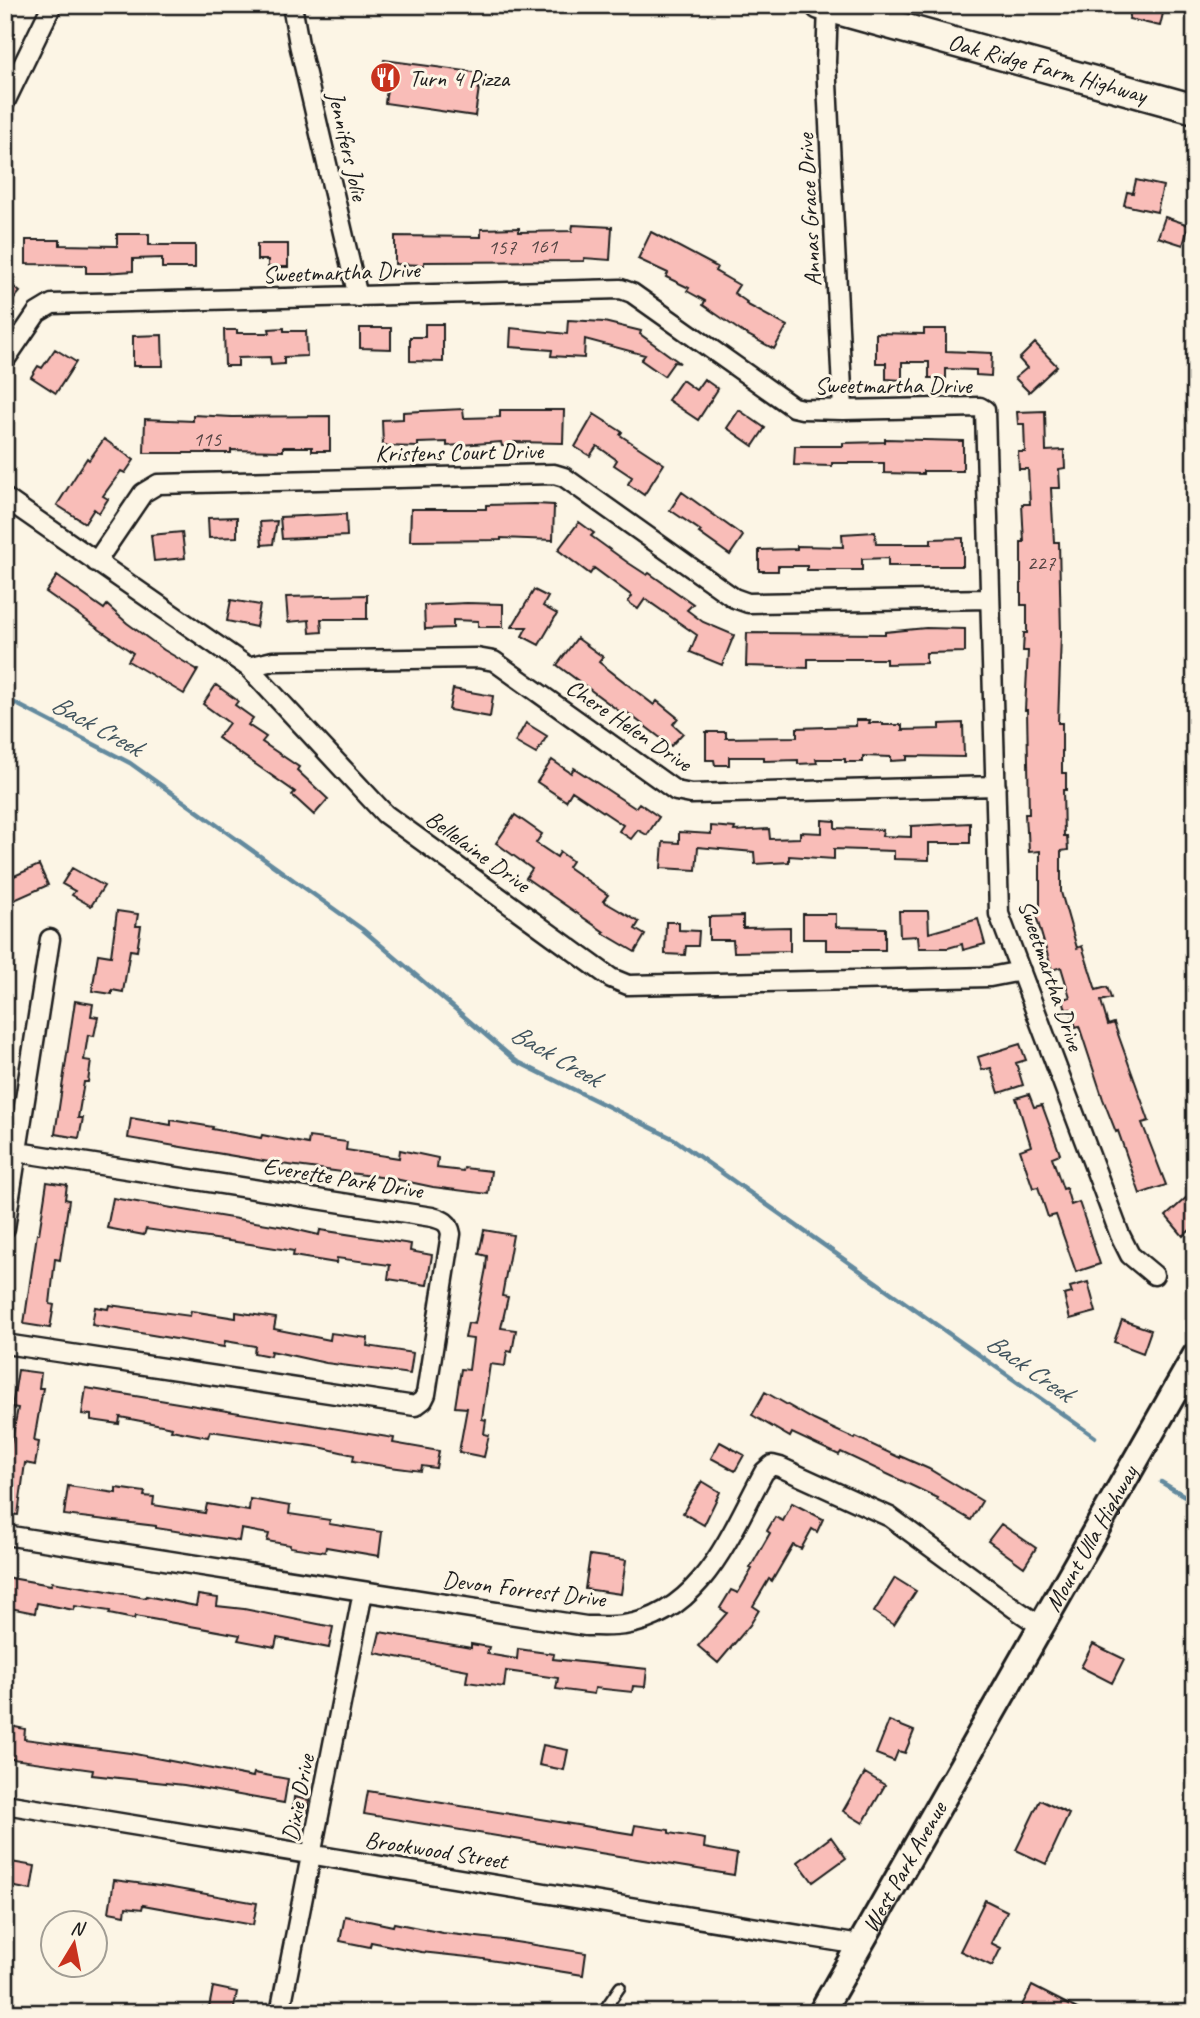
<svg xmlns="http://www.w3.org/2000/svg" width="1200" height="2018" viewBox="0 0 1200 2018" font-family="Caveat,sans-serif">
  <style>
    .lines { fill: none; stroke-linecap: round; stroke-linejoin: round }
    .stream { stroke: #648a9e; stroke-width: 4.5 }
    .building { fill: #f9bdb8; stroke: #1c1c1c; stroke-width: 2 }
    .service-casing { stroke: #1c1c1c; stroke-width: 14 }
    .minor-casing { stroke: #1c1c1c; stroke-width: 23 }
    .secondary-casing { stroke: #1c1c1c; stroke-width: 30 }
    .primary-casing { stroke: #1c1c1c; stroke-width: 33 }
    .service { stroke: #fcf5e5; stroke-width: 9 }
    .minor { stroke: #fcf5e5; stroke-width: 18 }
    .secondary { stroke: #fcf5e5; stroke-width: 24 }
    .primary { stroke: #fcf5e5; stroke-width: 28 }
    .labels { text-anchor: middle; stroke-width: 6; stroke-linejoin: round; paint-order: stroke }
    .number-label { font-size: 21px; fill: #534443 }
    .street-label { font-size: 24px; fill: #1c1c1c; stroke: #fcf5e5 }
    .poi-label { font-size: 24px; fill: #1c1c1c; stroke: #fcf5e5; text-anchor: start }
    .water-label { font-size: 26px; font-style: italic; fill: #40535d; stroke: #fcf5e5 }
  </style>
  <rect width="100%" height="100%" fill="#fcf5e5"/>
  <filter id="ink" filterUnits="userSpaceOnUse"><feTurbulence type="fractalNoise" baseFrequency=".0143" numOctaves="2"/><feDisplacementMap in="SourceGraphic" scale="14" xChannelSelector="R" yChannelSelector="G"/><feConvolveMatrix kernelMatrix="1 2 1 2 8 2 1 2 1" color-interpolation-filters="sRGB"/></filter>
  <g filter="url(#ink)">
    <g class="lines">
      <path class="stream" d="M5,698l125,65 232,166 154,132 158,78 421,298
        M1161,1482l34,20"/>
    </g>
    <path class="building" d="M1132,5h33l-5,21 -31,-7z
      M384,60l97,13 -6,43 -90,-13 3,-21 -7,-1z
      M1136,180l27,6 -6,26 -33,-7 3,-13 6,1z
      M1165,217l24,8 -6,20 -25,-8z
      M573,225l39,2 -2,33 -26,-2v3l-160,1v3l-29,-1v-28l86,1v-8l38,-1v4l53,-1z
      M651,232l66,35 -2,4 24,14 -5,8 13,9 -1,2 41,22 -13,23 -32,-17 -39,-27 2,-4 -18,-10 2,-3 -23,-11 2,-4 -30,-14z
      M117,234h32v11h46v23h-33v-10l-29,1v12l-29,2h-18v-8l-60,-1v-24h34v5l57,1z
      M257,244h31v23h-20v-7h-11z
      M5,280l15,12 -15,18z
      M568,320l36,2 37,9 -1,3 40,29 -6,-1 -10,14 -23,-16 4,-5 -60,-16 -1,19 -33,-2 1,-6 -42,-3 1,-19 56,6z
      M425,324h18v38l-33,-1v-24h15z
      M284,328v3h22l1,25 -23,1v7l-13,1 -1,-8 -32,1v8h-13l-1,-36h13v3h33l-1,-4z
      M360,328h31v21l-31,-1z
      M924,329h22v22l46,2 -1,23 -15,-1v-5l-30,-1v9h-17v-16h-27v18l-16,-1v-16h-10v-30l48,1z
      M162,335l1,31h-30v-30z
      M1035,343l22,23 -28,26 -14,-14 12,-10 -8,-9z
      M55,349l21,13 -20,31 -25,-16 7,-11 4,2z
      M704,379l14,10 -20,31 -30,-20 14,-20 14,10z
      M463,409l1,9 36,-1v-7h64l-1,33 -49,-1v4h-12l-1,-4 -54,4v-4l-29,1v4l-35,-1 -1,-26 21,-1v-7z
      M739,410l26,18 -12,18 -26,-18z
      M1045,411l1,40 18,-1 1,18 -6,1 1,19h-9l3,54h5l2,92 -3,89h4v50h4v17h-3l1,46h3l1,14 -7,1v41l16,56 5,-2 14,44 11,-3 4,11 -10,3 7,24 6,-2 35,98 -7,2 24,62 -26,9 -22,-63 -2,1 -13,-33 -24,-73 -3,1 -6,-18 -4,1 -3,-11 7,-2 -9,-30 -9,3 -17,-58 5,-1v-60l-11,1 -1,-20h-2l-1,-18h4l-2,-104h-2l3,-59h-5l1,-18h3v-28h-6v-63h3l-2,-38h8l-2,-35h-9l-1,-17h7l-1,-28h-6l-1,-12z
      M594,414l28,18 -2,3 44,29 -20,31 -16,-11 4,-7 -18,-12 3,-5 -20,-14 -7,10 -15,-9z
      M193,415l39,2 98,-1v35h-18v-4h-29v4l-52,-1v3h-87l1,-34 48,2z
      M104,439l30,21 -9,13 -4,-2 -18,25 5,3 -9,14 -5,-4 -9,14 -28,-18 30,-47 2,2z
      M885,439l78,2v30h-40v3l-39,-1v-10h-52v3l-38,-1 1,-19h48v-3l42,-1z
      M682,492l61,44 -13,19 -31,-22 2,-2 -31,-21z
      M535,504l19,1 -1,35 -52,-2v2l-91,1 1,-32h75v-4z
      M346,514l1,22 -65,3 -2,-22z
      M237,517v20l-28,1 -1,-20z
      M277,521l-4,23 -11,1 -2,-23z
      M579,522l15,11 -3,3 36,26 20,13 2,-2 44,31 -6,6 16,12 31,13 -12,30 -32,-13 7,-17 -52,-36 -7,10 -10,-7 4,-6 -38,-28 -4,6 -32,-24z
      M182,532l3,26 -31,3 -3,-26z
      M875,532l1,12h55v-5l32,-1v28h-75v-8l-26,1v11h-55v-4h-29v5h-19v-21l38,-1v-3l46,1 -1,-13z
      M57,576l47,33 3,-4 20,18 37,27 34,20 -14,24 -56,-33 5,-8 -87,-61z
      M534,590l14,7 -5,9 14,8 -18,31 -17,-9 5,-9h-15z
      M367,595v24h-46l1,13 -12,1 -1,-13 -21,2 -2,-25z
      M231,600l29,5 -4,22 -29,-6z
      M467,603l36,1v23h-25v-6l-25,-1v8l-28,1 -1,-24z
      M926,628l39,1v23l-39,1v10l-40,1v-5h-78v9l-62,-2 1,-33 138,1v-2z
      M577,638l26,19 -4,5 55,43 3,-4 21,17 -5,6 10,9 -12,13 -46,-35 -2,3 -66,-49z
      M216,685l22,16 -3,4 18,13 -5,7 18,12 -4,5 37,25 -2,3 31,29 -14,16 -22,-20 3,-3 -77,-54 11,-15 -26,-19z
      M453,689l40,7 -3,21 -41,-7z
      M856,720h14l-1,3h14v2h19v5l38,-1v-5l23,-1 1,34 -57,-1v4l-16,1v-4l-28,-1v6h-18v-3h-29l1,4 -19,1v-4l-34,1v-4h-35v8h-14l-1,-5h-8v-28h20v6l71,-1v-9l59,-2z
      M526,723l21,13 -11,18 -21,-12z
      M552,760l19,13 3,-5 61,40 4,-5 20,14 -12,18 -9,-5 -7,9 -12,-8 4,-6 -51,-34 -6,10 -29,-19z
      M515,815l27,19 -6,9 21,14 3,-5 12,9 -4,6 40,28 -5,6 36,21 -4,7 10,6 -10,17 -32,-19 1,-1 -78,-54 6,-9 -36,-26z
      M822,820l13,1v7l48,2 -1,6 29,1v-11l59,-3v20h-41v17l-35,-1v-8l-60,-2v10l-45,-3v6l-34,2 -1,-12 -56,-5 -2,23 -35,-2 2,-26 16,1v-11l32,2v-8l24,2 -1,3 35,-2 1,10 30,-1v-6l22,1z
      M39,865l9,20 -38,17 -5,-10v-12z
      M72,868l32,18 -13,20 -19,-11 3,-4 -13,-7z
      M117,911l21,3 -2,12h5l-4,25 -7,-1 -7,42 -11,-2v4l-20,-3 6,-37 13,2z
      M899,911h29l1,22 49,-14 7,25 -22,6 -1,-6 -14,4h-29l-1,-12 -18,1z
      M803,914h33v13l49,1v22h-59v-11h-23z
      M743,916v12l47,-1v24l-56,1 -1,-12h-24v-23z
      M666,922h13v8l20,1 -1,15h-12l-1,9 -20,-1z
      M75,1001l18,3 -2,12 7,1 -4,19 -6,-1 -4,25 7,1 -3,21h-4l-6,36h5l-4,20 -24,-4z
      M1020,1044l6,16 -10,3 7,22 -24,8 -8,-25 -9,2 -4,-13z
      M1029,1094l5,13 8,-2 18,49 -8,3 11,32 3,-1 5,17 8,-3 21,62 -24,8 -20,-57 -8,2 -10,-30 -5,1 -13,-38 11,-4 -15,-48z
      M131,1118l40,7v-5l42,7 -1,2 49,9 1,-3 46,9 1,-7 38,5 -1,8 53,8 1,-8 38,8 -1,10 26,3 1,-3 27,3 -3,23 -55,-7 -38,-8 -114,-15 -153,-26z
      M47,1182l20,3 -2,14 4,1 -9,60 -5,-1 -5,45 4,1 -4,23 -26,-4 13,-90h2z
      M1188,1196l7,8v22l-12,10 -17,-20z
      M113,1198l172,29 34,8 1,-5 91,14 -1,7 22,4 -5,30 -39,-6 2,-14 -53,-7 -1,5 -43,-7 1,-5 -44,-7 -104,-15 -2,6 -37,-7z
      M484,1230l29,5 -11,61 6,1 -7,31 15,2 -4,22 -5,-1 -2,15 -15,-2 -8,55 4,1 -2,14 5,1 -5,22 -25,-5 8,-44 -12,-1 6,-38 8,1 4,-31 -8,-1 3,-15 7,1 11,-56 1,-12 -8,-2z
      M1088,1282l8,30 -26,7 -6,-24 8,-2 -2,-6z
      M109,1305l81,11 1,-5 45,7v-6l40,6 -2,11 56,11 1,-7 37,5 -1,8 46,7 -3,21 -84,-11 -55,-12 -1,5 -16,-3 1,-7 -30,-5 -1,6 -132,-22 3,-18 13,2z
      M1122,1320l29,10 -8,23 -29,-11z
      M18,1370l23,3 -2,15h4l-9,53 5,1 -4,23 -10,-2 -7,52 -13,-1v-39l13,-67 -6,-1z
      M86,1388l308,50 -1,5 46,8 -3,17 -14,-2 -1,5 -31,-4 -37,-6 1,-6 -35,-8 -109,-16 -2,6 -37,-7 1,-3 -52,-10 -1,7 -28,-4v-5l-9,-1z
      M765,1392l49,28 41,19 1,-2 44,21v-2l29,13 53,32 -11,19 -34,-20 1,-2 -97,-46 -2,3 -47,-22 -2,4 -38,-22z
      M720,1442l24,13 -9,16 -24,-13z
      M702,1481l18,11 -16,33 -21,-12z
      M68,1486l48,7v-5l29,4 -1,4 10,1 -1,8 52,8 2,-9 42,7 1,-12 40,7 -1,8 41,6 -1,4 53,8 -3,24 -53,-9 -1,5 -35,-5v-2l-23,-4 2,-7 -28,-5 -2,12 -83,-13v-2l-92,-11z
      M792,1503l31,16 -6,13 -5,-3 -11,20 -8,-4 -21,36 -3,-2 -16,27 6,4 -9,15 -32,38 -20,-17 29,-33 -7,-5 11,-18 7,3 14,-24 -2,-1 20,-35 -3,-2 8,-14 8,4z
      M1001,1524l35,24 -12,19 -36,-26z
      M590,1555l36,5 -5,34 -36,-5z
      M5,1577l46,8 1,-3 50,8 43,8 1,-2 50,10 2,-11 20,3 -1,8 27,3 89,18 -4,21 -52,-10 -2,9 -37,-7 2,-5 -105,-19 -1,3 -25,-5 1,-3 -35,-5 -1,4 -37,-7 -2,10 -30,-6z
      M895,1578l21,13 -22,34 -20,-13z
      M380,1632l91,16v-4l18,3 -2,7 30,5 1,-10 36,5 -1,5 94,10 -2,18 -12,-1 -1,6 -37,-4 -1,6 -38,-5 2,-11 -52,-7 -2,16 -38,-5 2,-12 -93,-17z
      M1093,1644l31,15 -12,24 -31,-16z
      M889,1721l25,10 -9,22 -7,-2 -4,10 -18,-7z
      M5,1725l20,4 -1,10 106,14 123,24 1,-4 34,6 -4,24 -100,-18 -92,-10 1,-5 -88,-12z
      M543,1745l25,5 -4,20 -25,-5z
      M865,1773l20,12 -22,38 -20,-12z
      M368,1791l265,43 2,-9 34,5v3l36,6 -1,9 33,6 -3,21 -370,-61z
      M294,1797l15,3 -2,12 -14,-3z
      M1040,1800l29,14 -23,50 -30,-14z
      M831,1837l15,21 -33,24 -15,-20z
      M5,1861l30,5 -4,24 -26,-5z
      M114,1880l53,7 90,16 -4,22 -110,-20 -1,4 -16,-2 -1,8 -16,-3z
      M985,1900l22,11 -16,32 10,5 -9,18 -32,-15z
      M345,1916l48,10 1,-3 49,10 60,7 83,13 -3,22 -106,-17 -56,-6 -50,-10 -1,5 -30,-6z
      M1032,1986l53,27h-52l-12,-6z
      M213,1987l24,5 -4,21h-25z"/>
    <g class="lines">
      <defs>
        <path id="service" d="M602,2013l18,-26"/>
        <path id="minor" d="M292,5l7,39 59,253
          M828,7l-2,55 17,348
          M5,102l47,-97
          M5,360l32,-47 15,-9 569,-15 11,4 161,114 9,2 41,1 137,-3 5,3 14,504 121,321 10,20 24,20
          M5,498l243,169 137,147 226,164 17,7 362,-8 31,-6
          M96,562l47,-69 15,-9 396,-10 10,3 170,121 14,5 242,-4
          M248,667l25,-6 204,-3 17,3 182,130 15,3 305,-8
          M5,1150l427,67c11,3 17,5 19,17l-25,160 -3,6 -8,6 -410,-62
          M5,1228l45,-289
          M5,1535l581,91c12,0 26,1 38,-1 78,-11 107,-93 140,-153l8,-7 8,2 110,50 124,91 28,19
          M5,1804l855,141
          M280,2013l83,-421"/>
        <g id="secondary">
          <path id="s1" d="M821,2013l374,-657"/>
        </g>
        <g id="primary">
          <path id="s2" d="M820,5l375,104"/>
        </g>
      </defs>
      <use href="#service" class="service-casing"/>
      <use href="#minor" class="minor-casing"/>
      <use href="#secondary" class="secondary-casing"/>
      <use href="#primary" class="primary-casing"/>
      <use href="#service" class="service"/>
      <use href="#minor" class="minor"/>
      <use href="#secondary" class="secondary"/>
      <use href="#primary" class="primary"/>
    </g>
  </g>
  <defs>
    <symbol id="restaurant-disc" viewBox="-11 -11 22 22"><circle r="9.5" fill="#c8321e" stroke="#fcf5e5"/><path d="M-5-6h1v4h1v-4h1v4h1v-4h1v5L-1.5 .5V6h-2V.5L-5-1ZM5-6V6H3V1.5H1.5Q1.5-4 5-6Z" fill="#fff"/></symbol>
  </defs>
  <g fill-rule="evenodd">
    <use href="#restaurant-disc" x="368" y="60" width="35" height="35"/>
  </g>
  <g class="labels">
    <g class="number-label">
      <text x="543" y="253">161</text>
      <text x="502" y="254">157</text>
      <text x="207" y="446">115</text>
      <text x="1041" y="570">227</text>
    </g>
    <g class="street-label">
      <text dy="8" stroke="none"><textPath href="#s2" startOffset="236">Oak Ridge Farm Highway</textPath></text>
      <text transform="translate(348 146) rotate(77)" y="8">Jennifers Jolie</text>
      <text transform="translate(809 210) rotate(-93)" y="8">Annas Grace Drive</text>
      <text transform="translate(341 272) rotate(-2)" y="8">Sweetmartha Drive</text>
      <text x="893" y="393">Sweetmartha Drive</text>
      <text transform="translate(459 452) rotate(-1)" y="8">Kristens Court Drive</text>
      <text transform="translate(629 725) rotate(34)" y="8">Chere Helen Drive</text>
      <text transform="translate(478 851) rotate(36)" y="8">Bellelaine Drive</text>
      <text transform="translate(1051 975) rotate(71)" y="8">Sweetmartha Drive</text>
      <text transform="translate(343 1178) rotate(9)" y="8">Everette Park Drive</text>
      <text dy="8" stroke="none"><textPath href="#s1" startOffset="546">Mount Ulla Highway</textPath></text>
      <text transform="translate(524 1589) rotate(7)" y="8">Devon Forrest Drive</text>
      <text transform="translate(298 1798) rotate(-79)" y="8">Dixie Drive</text>
      <text transform="translate(436 1850) rotate(9)" y="8">Brookwood Street</text>
      <text dy="8" stroke="none"><textPath href="#s1" startOffset="168">West Park Avenue</textPath></text>
    </g>
    <g class="poi-label">
      <text x="409" y="86">Turn 4 Pizza</text>
    </g>
    <g class="water-label">
      <text transform="translate(97 725) rotate(29)" y="9">Back Creek</text>
      <text transform="translate(556 1055) rotate(30)" y="9">Back Creek</text>
      <text transform="translate(1030 1367) rotate(35)" y="9">Back Creek</text>
    </g>
  </g>
  <rect width="1200" height="2018" fill="none" stroke="#fcf5e5" stroke-width="28"/>
  <rect x="14" y="14" width="1172" height="1990" fill="none" stroke="#1c1c1c" stroke-width="2.5" filter="url(#ink)"/>
  <g transform="translate(74 1944) rotate(10)"><circle r="33" fill="#fcf5e5" stroke="#a29e95" stroke-width="2"/>
  <path d="M0-5L12 26L0 18L-12 26Z" fill="#c8321e"/>
  <text y="-10" font-size="19" font-weight="bold" text-anchor="middle" fill="#1c1c1c">N</text>
  </g>
</svg>
